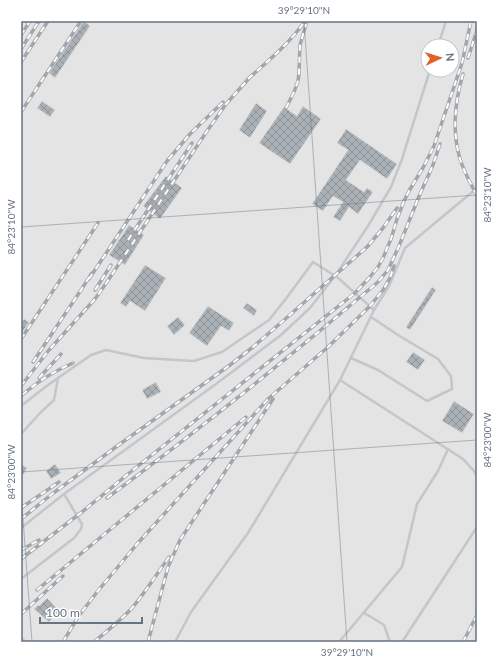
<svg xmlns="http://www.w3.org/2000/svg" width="498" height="663" font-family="Lato,sans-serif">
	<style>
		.built { fill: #e3e4e3; fill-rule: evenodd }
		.building { fill: url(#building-cross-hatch); stroke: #d7d7d5 }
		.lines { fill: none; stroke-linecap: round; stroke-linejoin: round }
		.service { stroke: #c3c6ca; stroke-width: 2.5 }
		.rail-casing { stroke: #a2a7ad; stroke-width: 3.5 }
		.rail { stroke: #fff; stroke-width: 2; stroke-dasharray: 6; stroke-linecap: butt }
		.ticks { fill: none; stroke: #657382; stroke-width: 1; stroke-opacity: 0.45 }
		.neatline { fill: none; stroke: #657382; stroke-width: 1.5 }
		.ticks-label { font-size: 10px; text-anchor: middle; fill: #657382 }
	</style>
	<defs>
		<pattern id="building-cross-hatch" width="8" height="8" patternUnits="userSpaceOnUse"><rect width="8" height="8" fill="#aab1b6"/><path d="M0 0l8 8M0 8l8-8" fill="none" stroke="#8e9499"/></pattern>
	</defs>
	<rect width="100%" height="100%" fill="#f5f5f2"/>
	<!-- built -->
	<path class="built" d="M21,21h456v621h-456zM428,46h24v24h-24z"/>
	<!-- building -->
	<g class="building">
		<polygon points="84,21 90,26 55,78 49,73"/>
		<polygon points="42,101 55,110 50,117 37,108"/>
		<polygon points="256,103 267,111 250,138 239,130"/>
		<polygon points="303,106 321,119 290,164 259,143 284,107 297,116"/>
		<polygon points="346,129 397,164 387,179 360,160 346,180 364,192 367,188 373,192 358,214 349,207 340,221 333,217 343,202 333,196 323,211 312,204 348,150 337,143"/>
		<polygon points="166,176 182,188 160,219 143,206"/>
		<polygon points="129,225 144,235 125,265 109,255"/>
		<polygon points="145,265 166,278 145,311 130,301 126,307 120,303"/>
		<polygon points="432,287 436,290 410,330 406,327"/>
		<polygon points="247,303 257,310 254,316 243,308"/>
		<polygon points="208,306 234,323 229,331 221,326 207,346 189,333"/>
		<polygon points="178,317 185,325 174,335 167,326"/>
		<polygon points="24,319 29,322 21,334 21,323"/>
		<polygon points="413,352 425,360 418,370 406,362"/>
		<polygon points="156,382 161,392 147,399 142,390"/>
		<polygon points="454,401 474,414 462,433 442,421"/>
		<polygon points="21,464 27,468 21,478"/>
		<polygon points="55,464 61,473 51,479 46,471"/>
		<polygon points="47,598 59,611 49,622 34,609 38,605 39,606"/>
	</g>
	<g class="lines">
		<!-- service -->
		<g class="service">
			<polyline points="438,46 446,21"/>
			<polyline points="351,358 378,370 427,401 452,389 451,376 438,359 398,335 371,317"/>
			<polyline points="340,380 463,459 474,471 477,477"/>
			<polyline points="21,406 48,385 91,355 106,350 144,358 194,361 222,352 269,320 285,300 313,262 337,277 374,310"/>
			<polyline points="21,434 41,412 54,400 58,378"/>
			<polyline points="64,494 216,384 281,335 310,308 335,276 368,226 391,187 402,159 430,70"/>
			<polyline points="21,528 64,494 82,524 81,529 74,538 21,579"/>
			<polyline points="364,613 376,620 384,625 390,642"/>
			<polyline points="21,638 26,642"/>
			<polyline points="175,642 191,612 248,533 340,380 374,310 389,286 405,248 477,188"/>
			<polyline points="339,642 402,567 417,504 438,471 448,449"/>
			<polyline points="402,642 477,527"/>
		</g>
		<defs>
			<g id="rail">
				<polyline points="21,35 30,21"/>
				<polyline points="21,49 39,21"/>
				<polyline points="468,58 477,30"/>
				<polyline points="21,62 48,21"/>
				<path d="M463,74c-8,27 -11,58 -3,85 4,13 11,25 17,37"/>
				<path d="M248,79c20,-18 41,-35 57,-58"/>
				<polyline points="286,108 294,92 298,81 299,73 300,45 306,24"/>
				<polyline points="21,112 81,21"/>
				<polyline points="128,240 192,143"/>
				<polyline points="89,279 167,161 190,134 223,102"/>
				<polyline points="95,290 111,265"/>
				<polyline points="21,339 98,223"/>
				<polyline points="33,362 81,290 92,273"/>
				<polyline points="39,378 61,354"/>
				<polyline points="21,386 49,350 95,299 107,282 205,134 226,104 252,75"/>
				<path d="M22,395c17,-14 30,-23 51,-32"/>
				<path d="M107,498c93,-69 183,-141 271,-216l10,-12 11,-24 21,-52 13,-29 7,-21"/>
				<polyline points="21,508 59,482"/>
				<polyline points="21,519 52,494 120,444 230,365 253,347 283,321 367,247 383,228 397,208"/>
				<polyline points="39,545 82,512 128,474 355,293 370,277 378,267 383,258 391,239 397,219 404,201 409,191 424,166 434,146 462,63 471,21"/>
				<polyline points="21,550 39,540"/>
				<polyline points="21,559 43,542"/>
				<polyline points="37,590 246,417"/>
				<polyline points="21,614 63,576"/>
				<polyline points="63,642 78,617 97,592 137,544 268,399 328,347 370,306 383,290 390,278 394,266"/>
				<path d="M94,642c13,-11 27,-22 39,-35 13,-16 24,-33 36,-50"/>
				<polyline points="148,642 168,567 180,540 273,399"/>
				<polyline points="463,642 476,617"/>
			</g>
		</defs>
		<!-- rail casing -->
		<use href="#rail" class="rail-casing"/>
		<!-- rail -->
		<use href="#rail" class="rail"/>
	</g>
	<!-- ticks -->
	<path class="ticks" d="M304,21l43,621M21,227l456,-32M21,472l456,-32M21,491l11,151"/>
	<!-- border -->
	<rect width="498" height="663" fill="none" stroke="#ffffff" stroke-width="44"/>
	<!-- north arrow -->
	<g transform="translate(440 58) rotate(86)"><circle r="19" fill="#ffffff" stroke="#c1c7cd"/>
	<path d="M0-3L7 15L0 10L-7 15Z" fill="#e06027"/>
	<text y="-6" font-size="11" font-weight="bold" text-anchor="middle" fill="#657382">N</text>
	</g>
	<!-- scale -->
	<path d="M40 617v6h102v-6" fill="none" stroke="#657382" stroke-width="2"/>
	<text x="46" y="617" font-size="12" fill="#657382" stroke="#ffffff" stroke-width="3" paint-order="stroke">100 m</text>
	<rect x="22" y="22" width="454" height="619" class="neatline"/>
	<g class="ticks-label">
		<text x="304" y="14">39°29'10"N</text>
		<text transform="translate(487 195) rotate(-90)" y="4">84°23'10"W</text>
		<text transform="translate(11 227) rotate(-90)" y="4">84°23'10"W</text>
		<text transform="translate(487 440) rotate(-90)" y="4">84°23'00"W</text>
		<text transform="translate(11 472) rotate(-90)" y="4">84°23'00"W</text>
		<text x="347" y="656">39°29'10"N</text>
	</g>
</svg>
